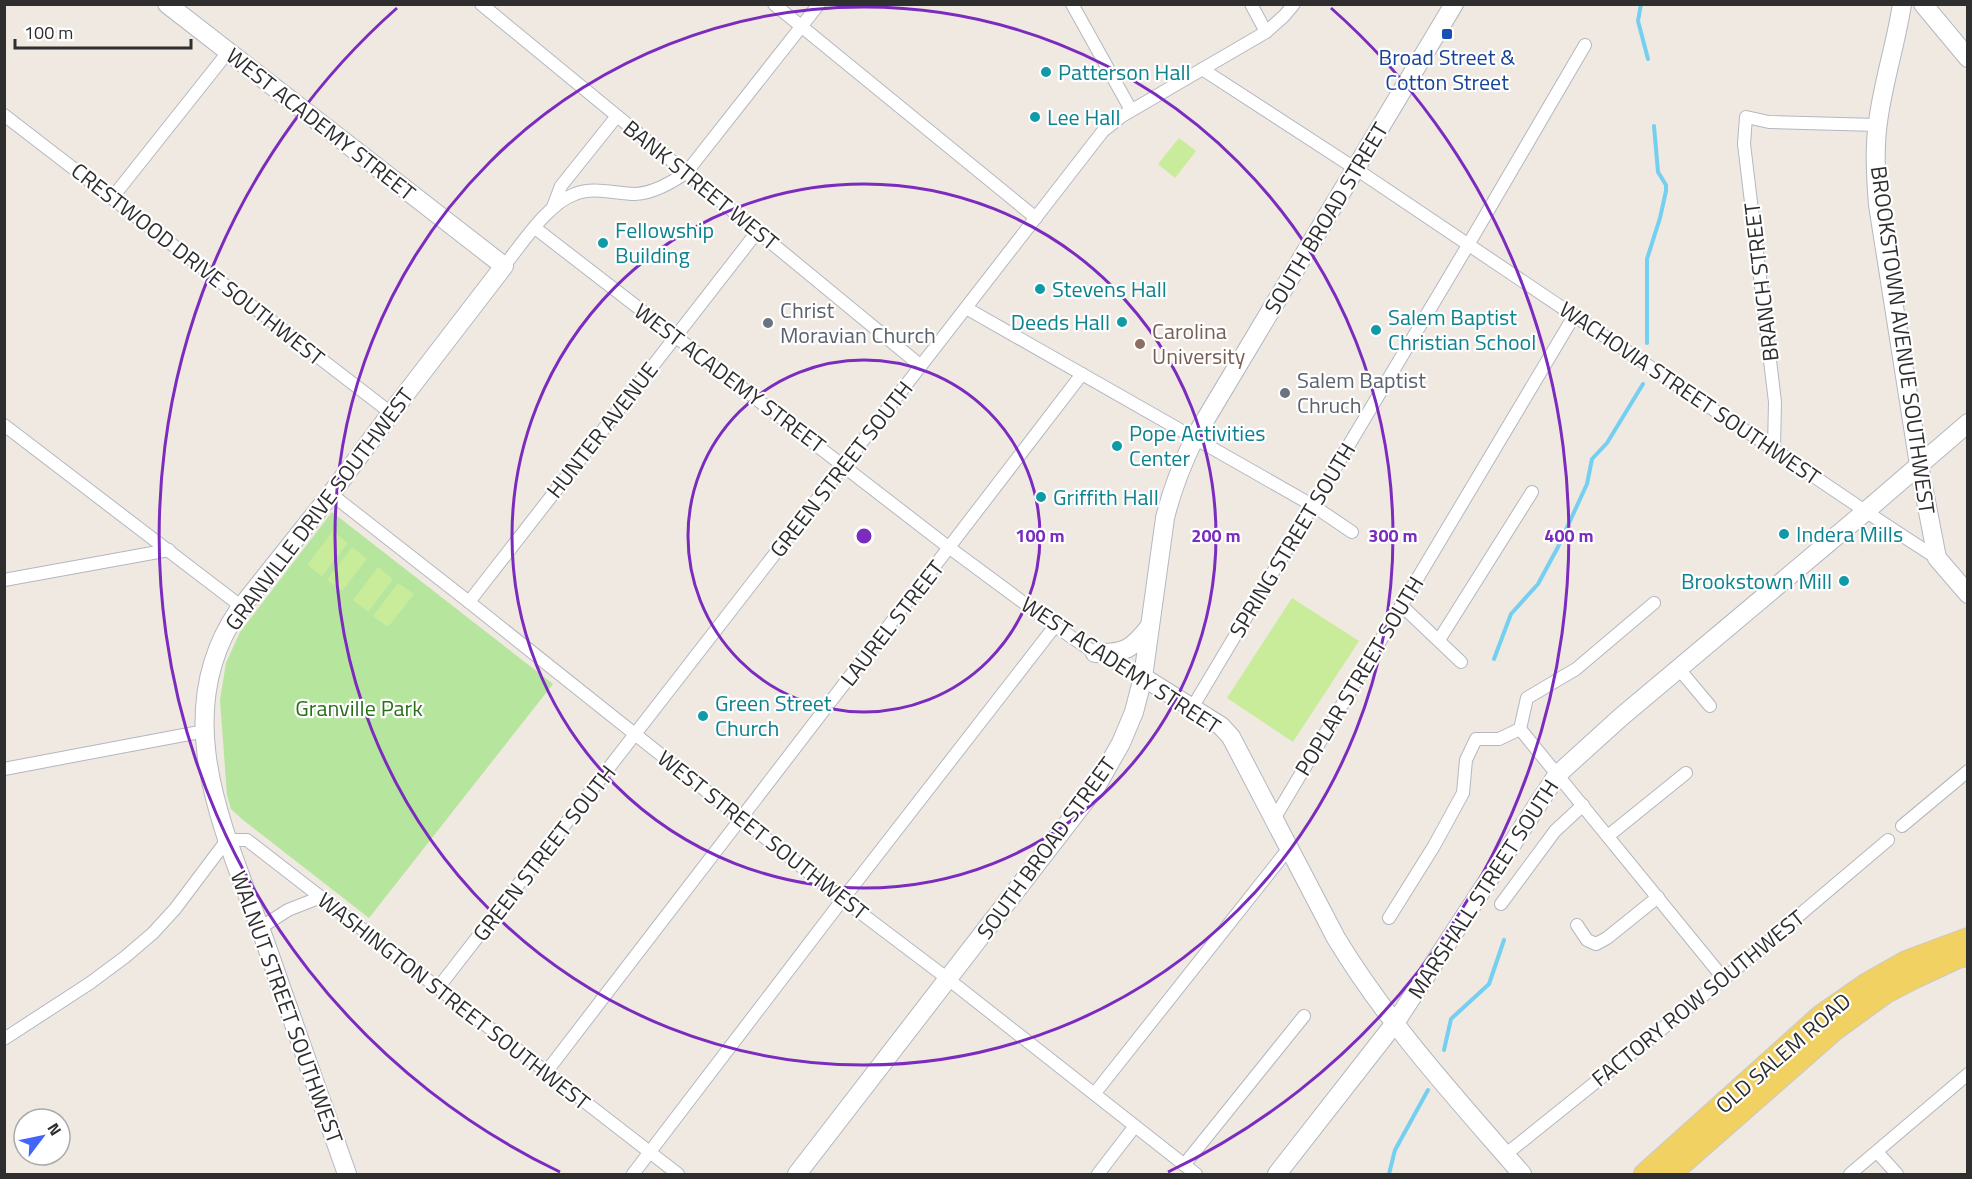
<svg xmlns="http://www.w3.org/2000/svg" width="1972" height="1179" font-family="'Titillium Web',sans-serif">
	<style>
		.green { fill: #b6e59e }
		.pitch { fill: #c9ec9a }
		.lines { fill: none; stroke-linecap: round; stroke-linejoin: round }
		.stream { stroke: #75cff0; stroke-width: 4 }
		.street-casing { stroke: #b4b7c1; stroke-width: 14 }
		.secondary-casing { stroke: #b4b7c1; stroke-width: 20 }
		.primary-casing { stroke: #c9c9c9; stroke-width: 22 }
		.street { stroke: #fff; stroke-width: 12 }
		.secondary { stroke: #fff; stroke-width: 18 }
		.primary { stroke: #f2d163; stroke-width: 20 }
		.ring { fill: none; stroke: #7b2cbf; stroke-width: 3 }
		.transit-dot { fill: #1a4fb4; stroke: #fff; stroke-width: 2 }
		.culture-dot { fill: #0f9aa8; stroke: #fff; stroke-width: 2 }
		.worship-dot { fill: #6b7280; stroke: #fff; stroke-width: 2 }
		.education-dot { fill: #8d6e63; stroke: #fff; stroke-width: 2 }
		.labels { text-anchor: middle; dominant-baseline: central; stroke-width: 4.5; stroke-linejoin: round; paint-order: stroke }
		.transit-label { font-size: 22px; fill: #164399; stroke: #fff }
		.culture-label { font-size: 22px; fill: #0d838f; stroke: #fff; text-anchor: start }
		.street-label { font-size: 22px; fill: #2e2e2e; stroke: #fff }
		.worship-label { font-size: 22px; fill: #5b616d; stroke: #fff; text-anchor: start }
		.education-label { font-size: 22px; fill: #785e54; stroke: #fff; text-anchor: start }
		.park-label { font-size: 22px; fill: #2c6e1b; stroke: #fff }
		.centre { fill: #7b2cbf; stroke: #fff; stroke-width: 3 }
		.ring-label { font-size: 18px; text-anchor: middle; font-weight: bold; fill: #7b2cbf; stroke: #fff; stroke-width: 4.5; stroke-linejoin: round; paint-order: stroke }
	</style>
	<rect width="100%" height="100%" fill="#efe9e1"/>
	<!-- green -->
	<polygon class="green" points="332,512 553,684 369,918 243,820 231,809 227,795 220,700 226,663 240,632"/>
	<!-- pitch -->
	<g class="pitch">
		<polygon points="1179,138 1196,151 1175,178 1158,164"/>
		<polygon points="333,531 348,543 322,576 307,565"/>
		<polygon points="352,547 367,559 342,591 327,580"/>
		<polygon points="378,567 393,579 368,612 353,600"/>
		<polygon points="398,583 414,594 388,627 373,616"/>
		<polygon points="1292,598 1359,641 1293,742 1227,698"/>
	</g>
	<g class="lines">
		<!-- stream -->
		<g class="stream">
			<polyline points="1641,4 1638,21 1648,59"/>
			<polyline points="1647,343 1647,259 1660,218 1666,191 1666,185 1658,172 1654,126"/>
			<polyline points="1494,659 1511,614 1538,584 1558,547 1587,484 1592,459 1607,443 1643,384"/>
			<polyline points="1444,1050 1451,1019 1489,984 1504,940"/>
			<polyline points="1389,1174 1395,1150 1428,1090"/>
		</g>
		<defs>
			<g id="street">
				<polyline points="481,4 921,366"/>
				<polyline points="774,4 1036,218"/>
				<polyline points="1072,4 1131,110"/>
				<polyline points="1251,4 1266,32"/>
				<path d="M1202,69l154,100 367,247c72,46 141,96 214,142"/>
				<polyline points="4,115 391,413"/>
				<polyline points="112,198 228,52"/>
				<polyline points="553,207 561,186 617,116"/>
				<polyline points="535,228 943,543 1055,626 1095,653 1143,677"/>
				<path d="M504,266c18,-22 43,-62 71,-72 19,-8 41,0 60,0 19,-1 35,-11 51,-21l133,-169"/>
				<polyline points="966,308 1312,505 1352,532"/>
				<polyline points="4,425 242,607"/>
				<polyline points="1774,448 1775,402 1744,144 1746,117 1769,122 1877,125"/>
				<polyline points="331,494 469,602 837,895 948,979 1196,1174"/>
				<polyline points="4,580 169,550"/>
				<polyline points="469,602 757,232"/>
				<polyline points="1401,605 1461,662"/>
				<polyline points="1439,640 1532,492"/>
				<polyline points="1679,669 1710,706"/>
				<polyline points="1192,708 1464,252 1585,45"/>
				<polyline points="1520,729 1724,979"/>
				<polyline points="1520,729 1527,698 1576,669 1654,603"/>
				<polyline points="4,769 205,731"/>
				<polyline points="1274,819 1574,316"/>
				<polyline points="1902,826 1968,771"/>
				<polyline points="1608,836 1686,773"/>
				<polyline points="1501,904 1555,831 1583,805"/>
				<polyline points="1389,918 1434,846 1463,793 1466,760 1476,739 1499,739 1520,729"/>
				<polyline points="1577,925 1587,940 1596,944 1607,938 1658,897"/>
				<polyline points="260,928 288,910 321,897"/>
				<polyline points="438,988 1103,131 1122,116 1266,32 1284,16 1294,4"/>
				<polyline points="4,1039 90,983 125,957 153,933 175,909 227,840 247,840 678,1174"/>
				<polyline points="547,1071 1082,374"/>
				<polyline points="1095,1093 1289,848"/>
				<polyline points="1877,1152 1897,1174"/>
				<polyline points="1505,1155 1724,979 1888,840"/>
				<polyline points="1184,1165 1304,1016"/>
				<polyline points="633,1174 843,899 1055,626"/>
				<polyline points="1098,1174 1135,1126"/>
				<polyline points="1850,1174 1968,1074"/>
			</g>
			<g id="secondary">
				<path d="M167,4l337,262 -113,147 -60,81 -93,117c-74,109 -8,231 30,339 26,75 53,150 79,224"/>
				<path d="M1902,4c-6,40 -19,78 -24,118 -4,28 -2,56 0,83l41,260 18,93 31,36"/>
				<polyline points="1923,4 1968,58"/>
				<path d="M1095,653c30,1 37,-4 55,-27"/>
				<path d="M1143,677l78,49 10,11 105,201c52,86 121,161 186,236"/>
				<path d="M797,1174l299,-387 25,-44 13,-31 9,-35 22,-159c7,-29 17,-54 30,-81l259,-433"/>
				<polyline points="1277,1174 1395,1023 1557,775 1621,717 1859,517 1968,423"/>
			</g>
			<g id="primary">
				<polyline points="1644,1174 1821,1015 1867,983 1906,961 1968,938"/>
				<polyline points="1671,1174 1835,1030 1886,993 1915,978 1958,958 1968,956"/>
			</g>
		</defs>
		<!-- street casing -->
		<use href="#street" class="street-casing"/>
		<!-- secondary casing -->
		<use href="#secondary" class="secondary-casing"/>
		<!-- primary casing -->
		<use href="#primary" class="primary-casing"/>
		<!-- street -->
		<use href="#street" class="street"/>
		<!-- secondary -->
		<use href="#secondary" class="secondary"/>
		<!-- primary -->
		<use href="#primary" class="primary"/>
	</g>
	<!-- distance rings -->
	<g class="ring">
		<circle cx="864" cy="536" r="176"/>
		<circle cx="864" cy="536" r="352"/>
		<circle cx="864" cy="536" r="529"/>
		<path d="M560 1172A705 705 0 0 1 397 8M1331 8A705 705 0 0 1 1168 1172"/>
	</g>
	<!-- markers -->
	<rect class="transit-dot" x="1441" y="28" width="12" height="12" rx="3"/>
	<g class="culture-dot">
		<circle cx="1046" cy="72" r="6"/>
		<circle cx="1035" cy="117" r="6"/>
		<circle cx="603" cy="243" r="6"/>
		<circle cx="1040" cy="289" r="6"/>
		<circle cx="1122" cy="322" r="6"/>
		<circle cx="1376" cy="330" r="6"/>
		<circle cx="1117" cy="446" r="6"/>
		<circle cx="1041" cy="497" r="6"/>
		<circle cx="1784" cy="534" r="6"/>
		<circle cx="1844" cy="581" r="6"/>
		<circle cx="703" cy="716" r="6"/>
	</g>
	<g class="worship-dot">
		<circle cx="768" cy="323" r="6"/>
		<circle cx="1285" cy="393" r="6"/>
	</g>
	<circle class="education-dot" cx="1140" cy="344" r="6"/>
	<g class="labels">
		<!-- transit labels -->
		<g class="transit-label">
			<text x="1447" y="57">Broad Street &amp;<tspan x="1447" dy="25">Cotton Street</tspan></text>
		</g>
		<!-- culture labels -->
		<g class="culture-label">
			<text x="1058" y="72">Patterson Hall</text>
			<text x="1047" y="117">Lee Hall</text>
			<text x="615" y="230">Fellowship<tspan x="615" dy="25">Building</tspan></text>
			<text x="1052" y="289">Stevens Hall</text>
			<text x="1388" y="317">Salem Baptist<tspan x="1388" dy="25">Christian School</tspan></text>
			<text x="1110" y="322" text-anchor="end">Deeds Hall</text>
			<text x="1129" y="433">Pope Activities<tspan x="1129" dy="25">Center</tspan></text>
			<text x="1053" y="497">Griffith Hall</text>
			<text x="1796" y="534">Indera Mills</text>
			<text x="1832" y="581" text-anchor="end">Brookstown Mill</text>
			<text x="715" y="703">Green Street<tspan x="715" dy="25">Church</tspan></text>
		</g>
		<!-- street labels -->
		<g class="street-label">
			<text transform="translate(321 124) rotate(38)">WEST ACADEMY STREET</text>
			<text transform="translate(701 185) rotate(39)">BANK STREET WEST</text>
			<text transform="translate(1326 218) rotate(-59)">SOUTH BROAD STREET</text>
			<text transform="translate(198 264) rotate(38)">CRESTWOOD DRIVE SOUTHWEST</text>
			<text transform="translate(1761 282) rotate(-97)">BRANCH STREET</text>
			<text transform="translate(1903 340) rotate(82)">BROOKSTOWN AVENUE SOUTHWEST</text>
			<text transform="translate(730 378) rotate(37)">WEST ACADEMY STREET</text>
			<text transform="translate(1690 393) rotate(34)">WACHOVIA STREET SOUTHWEST</text>
			<text transform="translate(602 430) rotate(-52)">HUNTER AVENUE</text>
			<text transform="translate(841 469) rotate(-52)">GREEN STREET SOUTH</text>
			<text transform="translate(319 509) rotate(-53)">GRANVILLE DRIVE SOUTHWEST</text>
			<text transform="translate(1292 540) rotate(-59)">SPRING STREET SOUTH</text>
			<text transform="translate(892 623) rotate(-52)">LAUREL STREET</text>
			<text transform="translate(1121 665) rotate(33)">WEST ACADEMY STREET</text>
			<text transform="translate(1359 676) rotate(-59)">POPLAR STREET SOUTH</text>
			<text transform="translate(763 835) rotate(38)">WEST STREET SOUTHWEST</text>
			<text transform="translate(1046 848) rotate(-54)">SOUTH BROAD STREET</text>
			<text transform="translate(544 853) rotate(-52)">GREEN STREET SOUTH</text>
			<text transform="translate(1483 889) rotate(-57)">MARSHALL STREET SOUTH</text>
			<text transform="translate(1698 998) rotate(-39)">FACTORY ROW SOUTHWEST</text>
			<text transform="translate(454 1001) rotate(38)">WASHINGTON STREET SOUTHWEST</text>
			<text transform="translate(287 1007) rotate(70)">WALNUT STREET SOUTHWEST</text>
			<text transform="translate(1783 1053) rotate(-41)">OLD SALEM ROAD</text>
		</g>
		<!-- worship labels -->
		<g class="worship-label">
			<text x="780" y="310">Christ<tspan x="780" dy="25">Moravian Church</tspan></text>
			<text x="1297" y="380">Salem Baptist<tspan x="1297" dy="25">Chruch</tspan></text>
		</g>
		<!-- education labels -->
		<g class="education-label">
			<text x="1152" y="331">Carolina<tspan x="1152" dy="25">University</tspan></text>
		</g>
		<!-- park labels -->
		<g class="park-label">
			<text x="359" y="708">Granville Park</text>
		</g>
	</g>
	<circle cx="864" cy="536" r="9" class="centre"/>
	<g class="ring-label">
		<text x="1040" y="542">100 m</text>
		<text x="1216" y="542">200 m</text>
		<text x="1393" y="542">300 m</text>
		<text x="1569" y="542">400 m</text>
	</g>
	<!-- border -->
	<rect width="1972" height="1179" fill="none" stroke="#2e2e2e" stroke-width="12"/>
	<!-- north arrow -->
	<g transform="translate(42 1137) rotate(58)"><circle r="28" fill="#ffffff" stroke="#ababab" stroke-width="1.5"/>
	<path d="M0-4.5L10 22L0 15L-10 22Z" fill="#4264fb"/>
	<text y="-9" font-size="16" font-weight="bold" text-anchor="middle" fill="#2e2e2e">N</text>
	</g>
	<!-- scale -->
	<path d="M15 39v9h176v-9" fill="none" stroke="#2e2e2e" stroke-width="3"/>
	<text x="24" y="39" font-size="18" fill="#2e2e2e" stroke="#ffffff" stroke-width="4.5" paint-order="stroke">100 m</text>
</svg>
